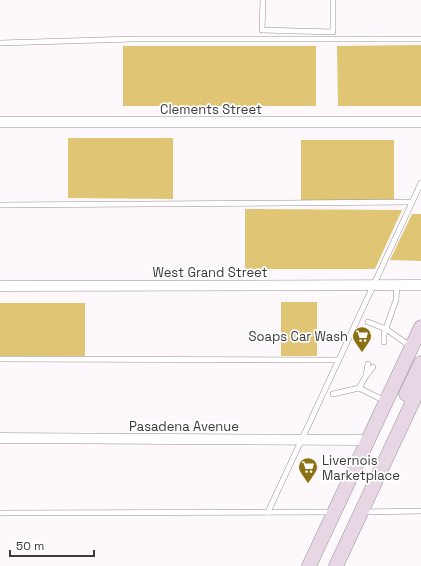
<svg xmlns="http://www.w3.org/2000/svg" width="421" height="566" font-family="'Space Grotesk',sans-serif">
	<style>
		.green { fill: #e0c574 }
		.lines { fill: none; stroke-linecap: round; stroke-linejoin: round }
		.lane-casing { stroke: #979396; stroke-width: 6 }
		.street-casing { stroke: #979396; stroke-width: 11 }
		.secondary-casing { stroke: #979396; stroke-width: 15 }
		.lane { stroke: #fff; stroke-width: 5 }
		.street { stroke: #fff; stroke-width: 10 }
		.secondary { stroke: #e7d7e5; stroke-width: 14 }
		.labels { text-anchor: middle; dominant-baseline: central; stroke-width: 3.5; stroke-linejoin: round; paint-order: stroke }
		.street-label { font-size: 13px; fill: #3c3b3c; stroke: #fff }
		.poi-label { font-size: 13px; fill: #3c3b3c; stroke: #fff; text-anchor: end }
	</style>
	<rect width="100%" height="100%" fill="#fdf8fc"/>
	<!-- green -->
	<g class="green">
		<polygon points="421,45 421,106 338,106 337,46"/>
		<rect x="123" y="46" width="193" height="60"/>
		<polygon points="68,138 173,138 173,199 68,198"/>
		<rect x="301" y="140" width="93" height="60"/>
		<polygon points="245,209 402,210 375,269 245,269"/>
		<polygon points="412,214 421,214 421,261 390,260"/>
		<rect x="281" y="302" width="36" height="54"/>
		<rect x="0" y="303" width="85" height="53"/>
	</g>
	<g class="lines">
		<defs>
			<g id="lane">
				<polyline points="263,0 262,30 333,32 333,0"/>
				<polyline points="0,43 133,39 421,39"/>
				<polyline points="0,205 412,202"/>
				<polyline points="368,322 386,329 410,346"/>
				<polyline points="384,342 384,334 396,300 397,284"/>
				<polyline points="0,359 339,360"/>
				<polyline points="366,375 368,364"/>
				<polyline points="359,388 366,376 373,367"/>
				<polyline points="333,394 359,388 385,401"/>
				<polyline points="268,512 421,183"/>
				<polyline points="364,512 421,511"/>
				<polyline points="0,513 333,512"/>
			</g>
			<g id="street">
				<polyline points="0,122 421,122"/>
				<polyline points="0,286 421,285"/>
				<polyline points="0,438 368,440"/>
			</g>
			<g id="secondary">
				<polyline points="406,394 421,363"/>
				<polyline points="309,566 421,327"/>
				<polyline points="336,566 421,384"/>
			</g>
		</defs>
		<!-- lane casing -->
		<use href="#lane" class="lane-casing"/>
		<!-- street casing -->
		<use href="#street" class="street-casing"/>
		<!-- secondary casing -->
		<use href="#secondary" class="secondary-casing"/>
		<!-- lane -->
		<use href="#lane" class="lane"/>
		<!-- street -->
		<use href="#street" class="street"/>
		<!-- secondary -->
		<use href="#secondary" class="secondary"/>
	</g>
	<!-- icons -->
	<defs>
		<symbol id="supermarket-pin" viewBox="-11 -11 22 30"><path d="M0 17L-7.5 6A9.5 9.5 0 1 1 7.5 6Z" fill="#8b7114" stroke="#fff"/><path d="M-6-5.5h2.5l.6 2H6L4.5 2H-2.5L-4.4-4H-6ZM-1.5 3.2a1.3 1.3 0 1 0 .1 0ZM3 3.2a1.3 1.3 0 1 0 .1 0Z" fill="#fff"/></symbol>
	</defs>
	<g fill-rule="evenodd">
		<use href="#supermarket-pin" x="351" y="325" width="22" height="30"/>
		<use href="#supermarket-pin" x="297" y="456" width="22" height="30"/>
	</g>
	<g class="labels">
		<!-- street labels -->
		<g class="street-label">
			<text x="211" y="109">Clements Street</text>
			<text x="210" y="272">West Grand Street</text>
			<text x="184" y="426">Pasadena Avenue</text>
		</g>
		<!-- poi labels -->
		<g class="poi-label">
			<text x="348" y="336">Soaps Car Wash</text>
			<text x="322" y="460" text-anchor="start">Livernois<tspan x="322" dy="15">Marketplace</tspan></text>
		</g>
	</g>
	<!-- scale -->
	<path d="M10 550v6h84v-6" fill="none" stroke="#3c3b3c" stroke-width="2"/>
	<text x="16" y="550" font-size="12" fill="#3c3b3c" stroke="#ffffff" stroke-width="3" paint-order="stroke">50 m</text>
</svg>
